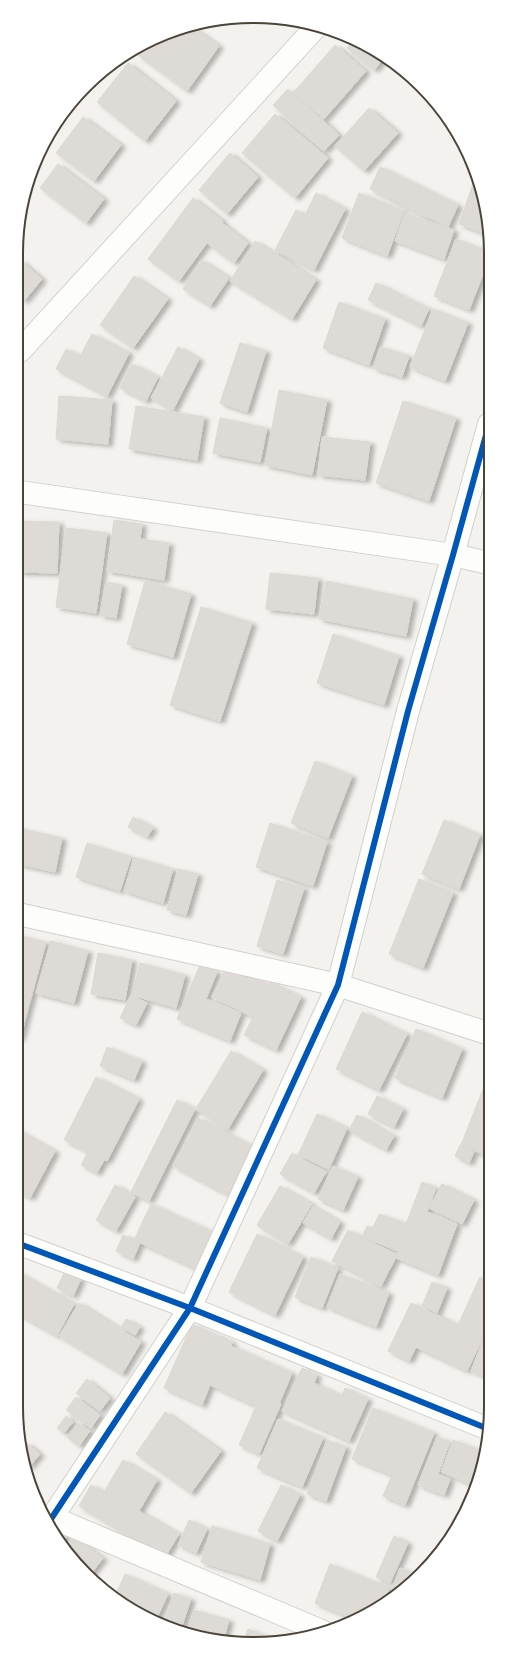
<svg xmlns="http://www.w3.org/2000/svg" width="507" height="1660" font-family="Karla,sans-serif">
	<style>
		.building { fill: #dedbd6; stroke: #dcd9d4; filter: url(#shadow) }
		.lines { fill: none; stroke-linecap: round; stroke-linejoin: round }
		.minor-casing { stroke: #d2d0cb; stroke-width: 24 }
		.minor { stroke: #fdfdfc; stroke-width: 22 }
		.cycleway-casing { stroke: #fff; stroke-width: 8 }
		.cycleway { stroke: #0057b8; stroke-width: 6 }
		.rim { fill: none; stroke: #4b4439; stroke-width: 2 }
	</style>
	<defs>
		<filter id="shadow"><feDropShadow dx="4.5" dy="2.5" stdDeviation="2" flood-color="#0004"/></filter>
	</defs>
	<rect width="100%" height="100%" fill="#f4f2ee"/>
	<!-- building -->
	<g class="building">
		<polygon points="192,27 219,46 187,91 138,55 144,47"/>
		<polygon points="353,41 372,48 384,58 374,70 347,48"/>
		<polygon points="335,45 366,71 324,119 293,93"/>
		<polygon points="128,63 176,101 145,141 97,102"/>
		<polygon points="288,89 339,135 324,151 273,105"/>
		<polygon points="369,108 398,133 364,171 335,146"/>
		<polygon points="275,114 328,158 295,198 242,153"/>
		<polygon points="83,117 121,145 94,181 56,153"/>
		<polygon points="230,153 258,177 227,214 199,190"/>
		<polygon points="58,164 104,199 86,223 40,188"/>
		<polygon points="380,167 458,205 448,227 370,189"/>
		<polygon points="476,175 489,223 489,235 459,224"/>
		<polygon points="316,193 345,209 314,270 275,250 296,210 305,215"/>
		<polygon points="359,193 404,211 387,256 342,238"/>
		<polygon points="193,198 223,221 179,281 148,259"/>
		<polygon points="405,213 454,230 444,259 395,241"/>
		<polygon points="222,223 248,243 234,263 207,243"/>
		<polygon points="456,239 489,252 489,259 469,310 434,296"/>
		<polygon points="255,241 316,280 292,319 230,281"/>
		<polygon points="20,260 42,279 24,301 20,298"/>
		<polygon points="201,260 229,278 210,306 183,289"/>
		<polygon points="134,276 168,299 133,348 100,325"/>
		<polygon points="376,283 429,309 421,326 368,300"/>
		<polygon points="339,302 385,319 369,365 323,348"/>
		<polygon points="433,309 468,323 445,381 410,367"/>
		<polygon points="92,334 129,353 107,396 56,369 66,349 80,356"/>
		<polygon points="240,343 266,351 247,412 220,403"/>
		<polygon points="178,347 199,359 173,410 151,398"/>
		<polygon points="380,347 409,356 402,377 373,368"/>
		<polygon points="132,364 158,377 146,401 120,388"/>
		<polygon points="279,390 327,400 312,475 265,465"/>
		<polygon points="59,396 112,400 108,444 56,439"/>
		<polygon points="403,401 456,418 429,501 376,483"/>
		<polygon points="136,406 204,417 197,460 129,449"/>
		<polygon points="220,418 267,428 260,462 213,453"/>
		<polygon points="322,437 370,442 365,480 318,475"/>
		<polygon points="114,520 142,524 140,539 169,543 164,580 107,571"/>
		<polygon points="19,521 59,522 57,573 19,572"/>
		<polygon points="66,528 107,533 96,613 56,607"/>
		<polygon points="270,573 318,578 314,614 266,609"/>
		<polygon points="145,581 191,594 173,657 127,644"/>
		<polygon points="326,581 413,599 406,636 319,619"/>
		<polygon points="106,582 122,585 116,618 100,615"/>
		<polygon points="201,607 252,623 220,721 170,705"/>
		<polygon points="333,634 399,656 384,705 317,683"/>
		<polygon points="488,655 488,692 483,691"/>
		<polygon points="315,761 352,776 328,838 291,823"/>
		<polygon points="133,817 153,828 147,837 128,827"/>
		<polygon points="444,820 480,835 459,889 422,874"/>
		<polygon points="270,823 327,842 313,886 256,867"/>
		<polygon points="18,828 62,838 55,872 18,864"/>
		<polygon points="87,843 131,857 120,891 76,877"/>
		<polygon points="134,857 173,869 163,903 124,891"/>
		<polygon points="178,869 198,874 186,915 167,910"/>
		<polygon points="419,879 453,893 423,968 389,954"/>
		<polygon points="277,880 304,888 283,954 257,946"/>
		<polygon points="18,935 46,942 20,1039 17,1038"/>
		<polygon points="51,941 88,951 74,1003 36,993"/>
		<polygon points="98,953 132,960 125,1000 91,994"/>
		<polygon points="140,963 185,975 176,1008 132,995"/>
		<polygon points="200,965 217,972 206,999 241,1013 230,1041 177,1019"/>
		<polygon points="227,966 269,985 270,982 301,997 276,1050 244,1035 253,1017 212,997"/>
		<polygon points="131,995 147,1003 136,1025 120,1018"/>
		<polygon points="362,1012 407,1034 379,1090 336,1069"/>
		<polygon points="416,1029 462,1049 442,1098 395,1078"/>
		<polygon points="107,1047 142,1061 134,1080 100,1066"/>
		<polygon points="231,1051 263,1070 228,1129 196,1109"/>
		<polygon points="96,1077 139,1099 107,1161 104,1160 97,1173 81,1165 88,1152 64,1140"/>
		<polygon points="487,1079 487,1156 461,1145"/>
		<polygon points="377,1096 403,1109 394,1127 368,1114"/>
		<polygon points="177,1100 195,1109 149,1201 131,1192"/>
		<polygon points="317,1114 347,1128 329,1169 298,1155"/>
		<polygon points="357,1115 394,1136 386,1150 349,1130"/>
		<polygon points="198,1118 253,1147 228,1195 173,1166"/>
		<polygon points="17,1130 55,1151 30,1198 17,1191"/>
		<polygon points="460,1145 474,1152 469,1163 455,1156"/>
		<polygon points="292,1153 326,1172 314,1193 280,1174"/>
		<polygon points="333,1166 358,1177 343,1210 318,1199"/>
		<polygon points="422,1182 436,1188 427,1212 457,1224 438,1275 396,1258 399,1251 362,1237 367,1226 373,1228 379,1214 406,1224"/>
		<polygon points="442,1184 474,1200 462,1224 429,1208"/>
		<polygon points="115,1185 135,1197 116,1231 96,1220"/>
		<polygon points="280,1186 312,1204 288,1244 257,1225"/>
		<polygon points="151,1204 214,1233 197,1269 134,1240"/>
		<polygon points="313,1206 340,1222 331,1239 303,1223"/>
		<polygon points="348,1230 397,1255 381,1286 332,1261"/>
		<polygon points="257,1234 303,1257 275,1315 229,1292"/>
		<polygon points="123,1235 140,1243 133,1259 116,1251"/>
		<polygon points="311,1257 338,1268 322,1308 295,1297"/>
		<polygon points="65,1271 81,1279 73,1296 57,1288"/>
		<polygon points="17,1272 74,1304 57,1336 16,1313"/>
		<polygon points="340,1274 389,1293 376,1327 327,1307"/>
		<polygon points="480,1277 487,1280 487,1329 467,1371 416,1347 409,1361 388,1351 411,1303 458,1325"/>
		<polygon points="432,1282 447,1288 437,1313 422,1306"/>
		<polygon points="79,1303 141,1342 122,1374 59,1336"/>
		<polygon points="126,1319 140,1327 135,1335 121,1327"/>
		<polygon points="192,1324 232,1342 231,1346 292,1373 279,1404 281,1404 259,1454 239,1445 256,1406 210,1385 202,1405 164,1388"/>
		<polygon points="485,1335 487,1336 487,1377 471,1371"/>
		<polygon points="302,1368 317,1375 314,1383 342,1396 345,1388 368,1399 349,1441 282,1411"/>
		<polygon points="87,1379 110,1398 100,1411 76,1393"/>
		<polygon points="76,1397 100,1415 91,1428 66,1410"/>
		<polygon points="373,1408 434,1433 405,1505 383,1496 392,1475 352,1459"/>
		<polygon points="165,1412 221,1451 191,1493 136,1454"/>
		<polygon points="66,1416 73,1422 64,1433 57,1428"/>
		<polygon points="278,1419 323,1438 302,1487 257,1468"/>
		<polygon points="78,1423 90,1431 79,1446 67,1437"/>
		<polygon points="437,1437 450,1442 438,1474 450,1479 444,1495 418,1485"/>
		<polygon points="327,1440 346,1447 326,1501 307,1494"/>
		<polygon points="453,1440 486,1453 473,1485 441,1472"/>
		<polygon points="27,1443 40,1454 28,1468 24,1447"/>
		<polygon points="123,1460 157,1480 139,1511 179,1534 165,1557 79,1506 91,1485 104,1492"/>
		<polygon points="281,1485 300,1495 277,1541 258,1531"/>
		<polygon points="189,1520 207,1529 196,1553 178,1545"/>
		<polygon points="212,1526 270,1544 260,1580 201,1562"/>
		<polygon points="59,1530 67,1537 62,1542 56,1533"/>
		<polygon points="73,1536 103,1558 90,1575 75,1563 65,1547"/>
		<polygon points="394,1536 408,1543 390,1583 376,1577"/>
		<polygon points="330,1564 389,1588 384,1602 351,1618 315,1603"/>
		<polygon points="400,1568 417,1574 398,1595 388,1600"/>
		<polygon points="125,1574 168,1594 155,1622 148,1619 116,1594"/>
		<polygon points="174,1593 191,1599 181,1629 164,1624"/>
		<polygon points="194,1610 229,1620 223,1642 188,1631"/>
		<polygon points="248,1629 272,1639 244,1641"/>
	</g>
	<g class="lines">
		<defs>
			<g id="minor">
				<polyline points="20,351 316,27"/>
				<polyline points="20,492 453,555 488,563"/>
				<polyline points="18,914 338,985 487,1033"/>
				<polyline points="17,1243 190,1308 486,1428"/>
				<polyline points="53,1518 324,1632"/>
				<polyline points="49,1522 190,1308 338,985 408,711 453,555 489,424"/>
			</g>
		</defs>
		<!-- minor casing -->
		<use href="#minor" class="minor-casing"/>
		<!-- minor -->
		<use href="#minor" class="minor"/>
		<defs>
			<g id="cycleway">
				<polyline points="17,1243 190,1308 486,1428"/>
				<polyline points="49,1522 190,1308 338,985 408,711 453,555 489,424"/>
			</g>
		</defs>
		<!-- cycleway casing -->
		<use href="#cycleway" class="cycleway-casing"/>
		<!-- cycleway -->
		<use href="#cycleway" class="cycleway"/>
	</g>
	<!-- crop -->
	<path d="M0 0H507V1660H0ZM253 23H254A230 230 0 0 1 484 253V1407A230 230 0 0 1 254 1637H253A230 230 0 0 1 23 1407V253A230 230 0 0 1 253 23Z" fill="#fff" fill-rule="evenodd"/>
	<path class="rim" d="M253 23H254A230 230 0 0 1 484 253V1407A230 230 0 0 1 254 1637H253A230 230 0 0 1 23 1407V253A230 230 0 0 1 253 23Z"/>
</svg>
